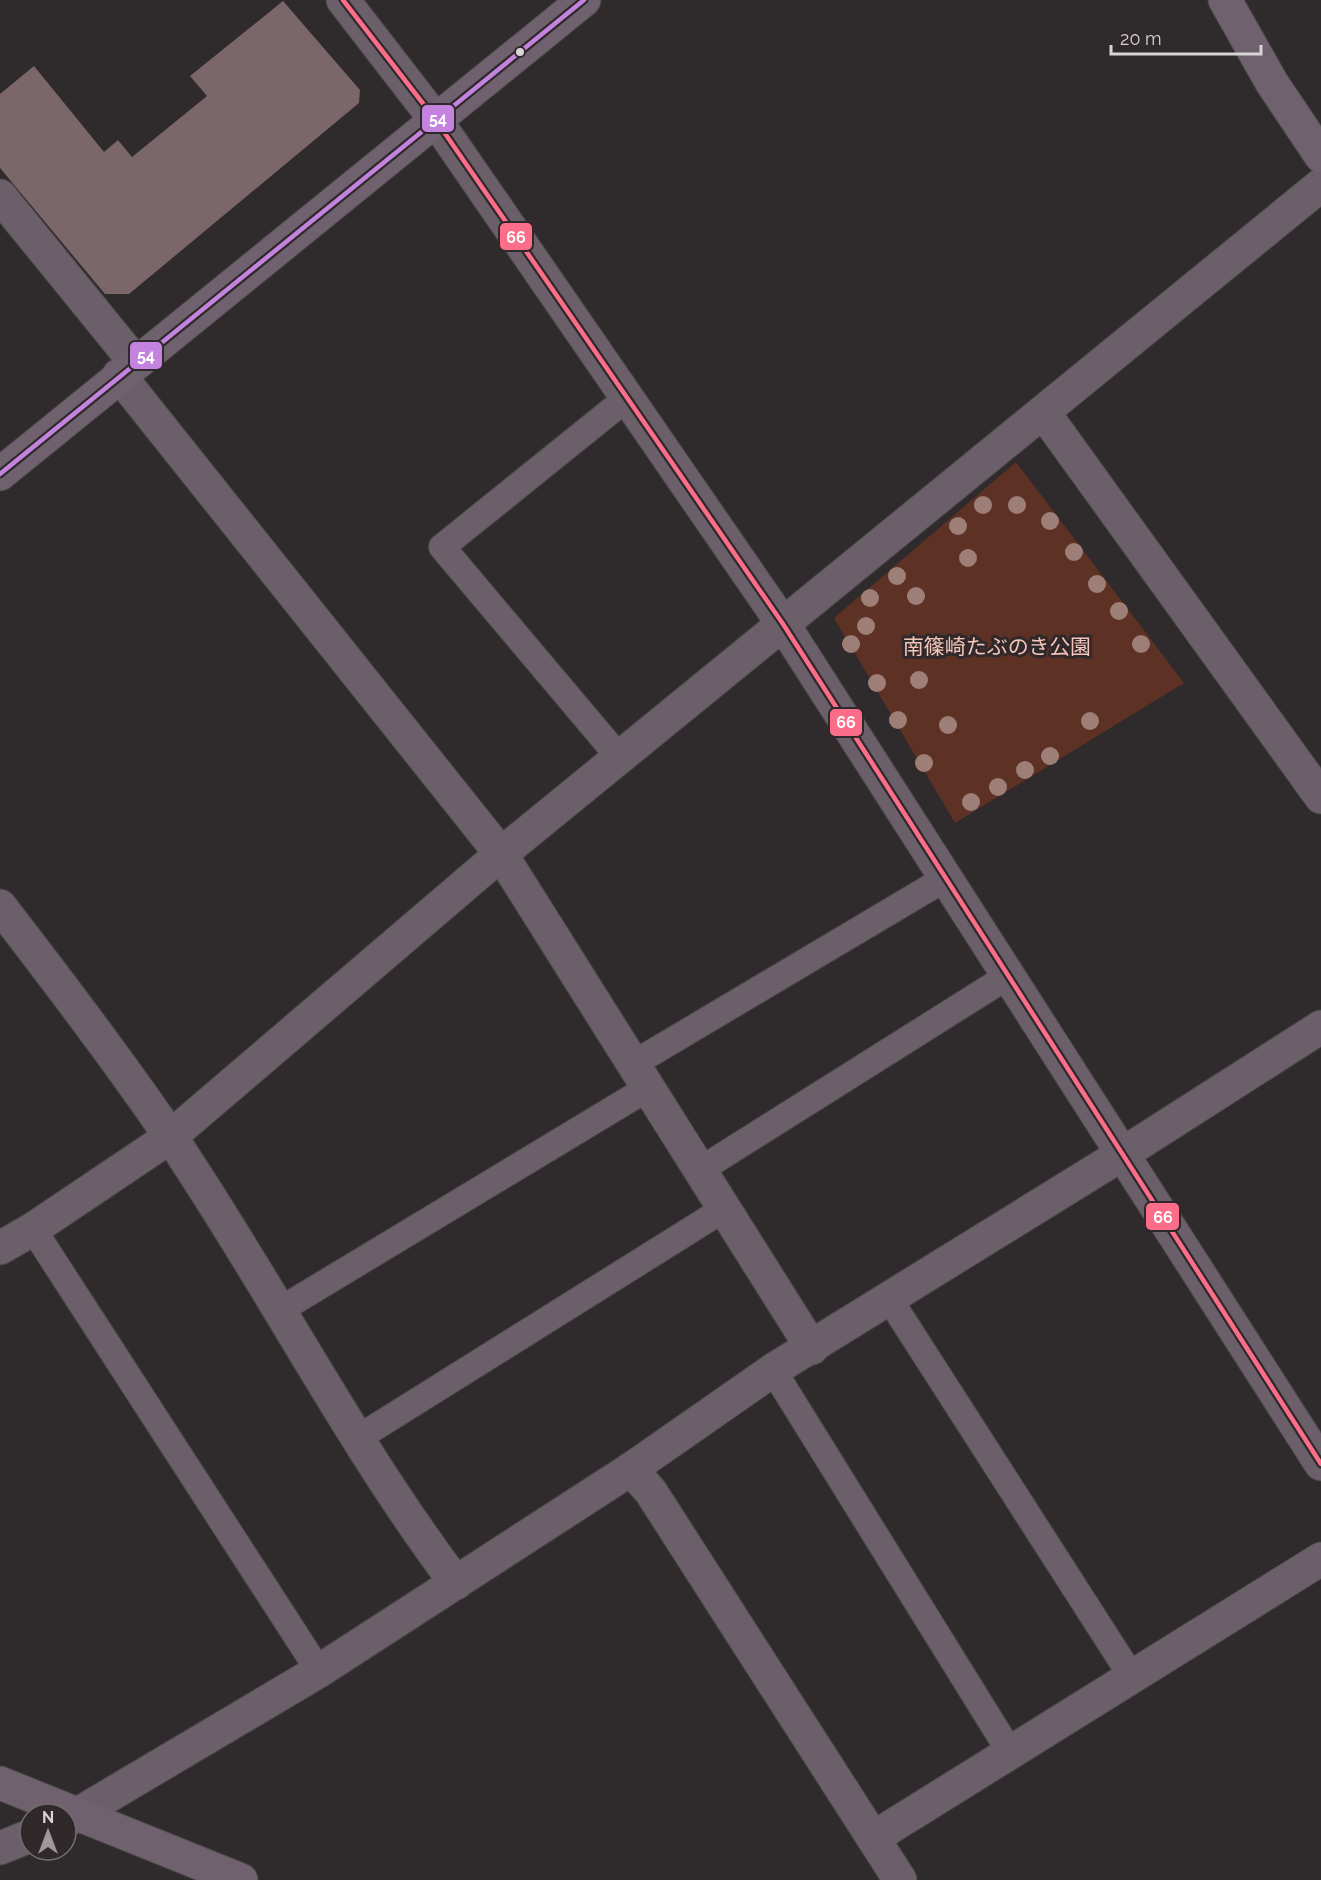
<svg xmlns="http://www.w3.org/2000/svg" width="1321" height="1880" font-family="Raleway,'Noto Sans JP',sans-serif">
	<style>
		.green { fill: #5e3125 }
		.building { fill: #7b666a }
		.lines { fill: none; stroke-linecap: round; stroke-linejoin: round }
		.lane-casing { stroke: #494647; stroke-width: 28 }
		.street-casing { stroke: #494647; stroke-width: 35 }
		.secondary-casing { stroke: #494647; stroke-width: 35 }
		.lane { stroke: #6b5f6a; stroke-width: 26 }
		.street { stroke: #6b5f6a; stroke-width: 33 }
		.secondary { stroke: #6f616d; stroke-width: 33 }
		.bus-1-casing { stroke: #30292c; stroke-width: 9 }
		.bus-2-casing { stroke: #30292c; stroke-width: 9 }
		.bus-1 { stroke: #fb6d88; stroke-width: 4.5 }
		.bus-2 { stroke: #c483df; stroke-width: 4.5 }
		.tree { fill: #9d7f78 }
		.bus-dot { fill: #d9d4d6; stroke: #30292c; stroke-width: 2 }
		.labels { text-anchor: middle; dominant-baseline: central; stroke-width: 6; stroke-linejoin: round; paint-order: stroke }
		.park-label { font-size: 21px; fill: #f7c5b7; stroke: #30292c }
		.line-badge { stroke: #30292c; stroke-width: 2 }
		.badge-label { font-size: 16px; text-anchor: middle; font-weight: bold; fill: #fff }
	</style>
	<rect width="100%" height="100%" fill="#2f2a2c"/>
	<!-- green -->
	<polygon class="green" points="1016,462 1184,683 955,823 834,618"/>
	<!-- building -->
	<polygon class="building" points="283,1 360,90 359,103 129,294 105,294 0,168 0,94 34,66 104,152 118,140 132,157 207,96 190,76"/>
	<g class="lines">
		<defs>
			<g id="lane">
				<polyline points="619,757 442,547 627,398"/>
				<polyline points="633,1064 946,878"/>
				<polyline points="700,1170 1008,976"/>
				<polyline points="33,1229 319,1671"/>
				<polyline points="890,1300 1132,1677"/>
				<polyline points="280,1310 648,1088"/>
				<polyline points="773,1370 1010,1752"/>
				<polyline points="358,1438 724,1209"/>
			</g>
			<g id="street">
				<polyline points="343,0 435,119 783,624 1321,1464"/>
				<polyline points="0,196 135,362"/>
				<polyline points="119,375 501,854 812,1348"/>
				<polyline points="1044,413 1321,797"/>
				<path d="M0,906c58,75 116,151 170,230 99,146 179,305 286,447"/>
				<polyline points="0,1248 33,1229 170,1137 501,854 1321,185"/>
				<polyline points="631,1469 651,1492 900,1880"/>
				<polyline points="66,1821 319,1671 631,1469 773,1370 1124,1153 1321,1027"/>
				<polyline points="873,1838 1321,1559"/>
				<polyline points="0,1848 30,1836"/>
			</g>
			<g id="secondary">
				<polyline points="1225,0 1272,83 1321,156"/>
				<polyline points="0,474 584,0"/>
				<polyline points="0,1783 241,1880"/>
			</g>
		</defs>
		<!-- lane casing -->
		<use href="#lane" class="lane-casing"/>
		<!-- street casing -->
		<use href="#street" class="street-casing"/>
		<!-- secondary casing -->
		<use href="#secondary" class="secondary-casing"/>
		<!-- lane -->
		<use href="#lane" class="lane"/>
		<!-- street -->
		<use href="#street" class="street"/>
		<!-- secondary -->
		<use href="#secondary" class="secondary"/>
		<defs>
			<polyline id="bus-1" points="343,0 435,119 783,624 1321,1464"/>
			<polyline id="bus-2" points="0,474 584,0"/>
		</defs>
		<!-- bus-1 casing -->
		<use href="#bus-1" class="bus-1-casing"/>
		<!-- bus-2 casing -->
		<use href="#bus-2" class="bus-2-casing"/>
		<!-- bus-1 -->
		<use href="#bus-1" class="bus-1"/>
		<!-- bus-2 -->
		<use href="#bus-2" class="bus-2"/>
	</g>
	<!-- trees -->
	<g class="tree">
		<circle cx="983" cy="505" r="9"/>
		<circle cx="1017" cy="505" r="9"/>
		<circle cx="1050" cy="521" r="9"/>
		<circle cx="958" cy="526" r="9"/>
		<circle cx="1074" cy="552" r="9"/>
		<circle cx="968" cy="558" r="9"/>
		<circle cx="897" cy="576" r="9"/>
		<circle cx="1097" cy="584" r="9"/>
		<circle cx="916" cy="596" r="9"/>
		<circle cx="870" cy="598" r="9"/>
		<circle cx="1119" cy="611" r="9"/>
		<circle cx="866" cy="626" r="9"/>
		<circle cx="851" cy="644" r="9"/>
		<circle cx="1141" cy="644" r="9"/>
		<circle cx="919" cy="680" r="9"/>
		<circle cx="877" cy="683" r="9"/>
		<circle cx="898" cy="720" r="9"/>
		<circle cx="1090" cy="721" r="9"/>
		<circle cx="948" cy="725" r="9"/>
		<circle cx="1050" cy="756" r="9"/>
		<circle cx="924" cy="763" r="9"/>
		<circle cx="1025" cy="770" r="9"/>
		<circle cx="998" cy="787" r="9"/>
		<circle cx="971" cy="802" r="9"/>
	</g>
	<!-- markers -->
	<circle class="bus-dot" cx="520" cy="52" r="5"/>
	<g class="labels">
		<!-- park labels -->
		<g class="park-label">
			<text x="997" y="646">南篠崎たぶのき公園</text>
		</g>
	</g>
	<g class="line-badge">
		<rect x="421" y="104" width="34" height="29" rx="6" fill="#c483df"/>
		<rect x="499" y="222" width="34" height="29" rx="6" fill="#fb6d88"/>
		<rect x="129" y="341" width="34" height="29" rx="6" fill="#c483df"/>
		<rect x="829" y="708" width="34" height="29" rx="6" fill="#fb6d88"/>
		<rect x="1145" y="1202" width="35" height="29" rx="6" fill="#fb6d88"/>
	</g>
	<g class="badge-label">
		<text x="438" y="124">54</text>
		<text x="516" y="243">66</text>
		<text x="146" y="361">54</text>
		<text x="846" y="728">66</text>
		<text x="1163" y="1223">66</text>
	</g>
	<!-- north arrow -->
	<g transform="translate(48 1832)"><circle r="28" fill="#30292c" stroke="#746d70" stroke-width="1.5"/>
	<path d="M0-4.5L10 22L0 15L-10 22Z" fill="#9e989a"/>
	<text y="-9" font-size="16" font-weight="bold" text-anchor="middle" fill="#d9d4d6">N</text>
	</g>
	<!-- scale -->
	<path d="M1111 45v9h150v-9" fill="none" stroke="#d9d4d6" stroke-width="3"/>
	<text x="1120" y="45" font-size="18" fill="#d9d4d6" stroke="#30292c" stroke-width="4.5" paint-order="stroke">20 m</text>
</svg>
